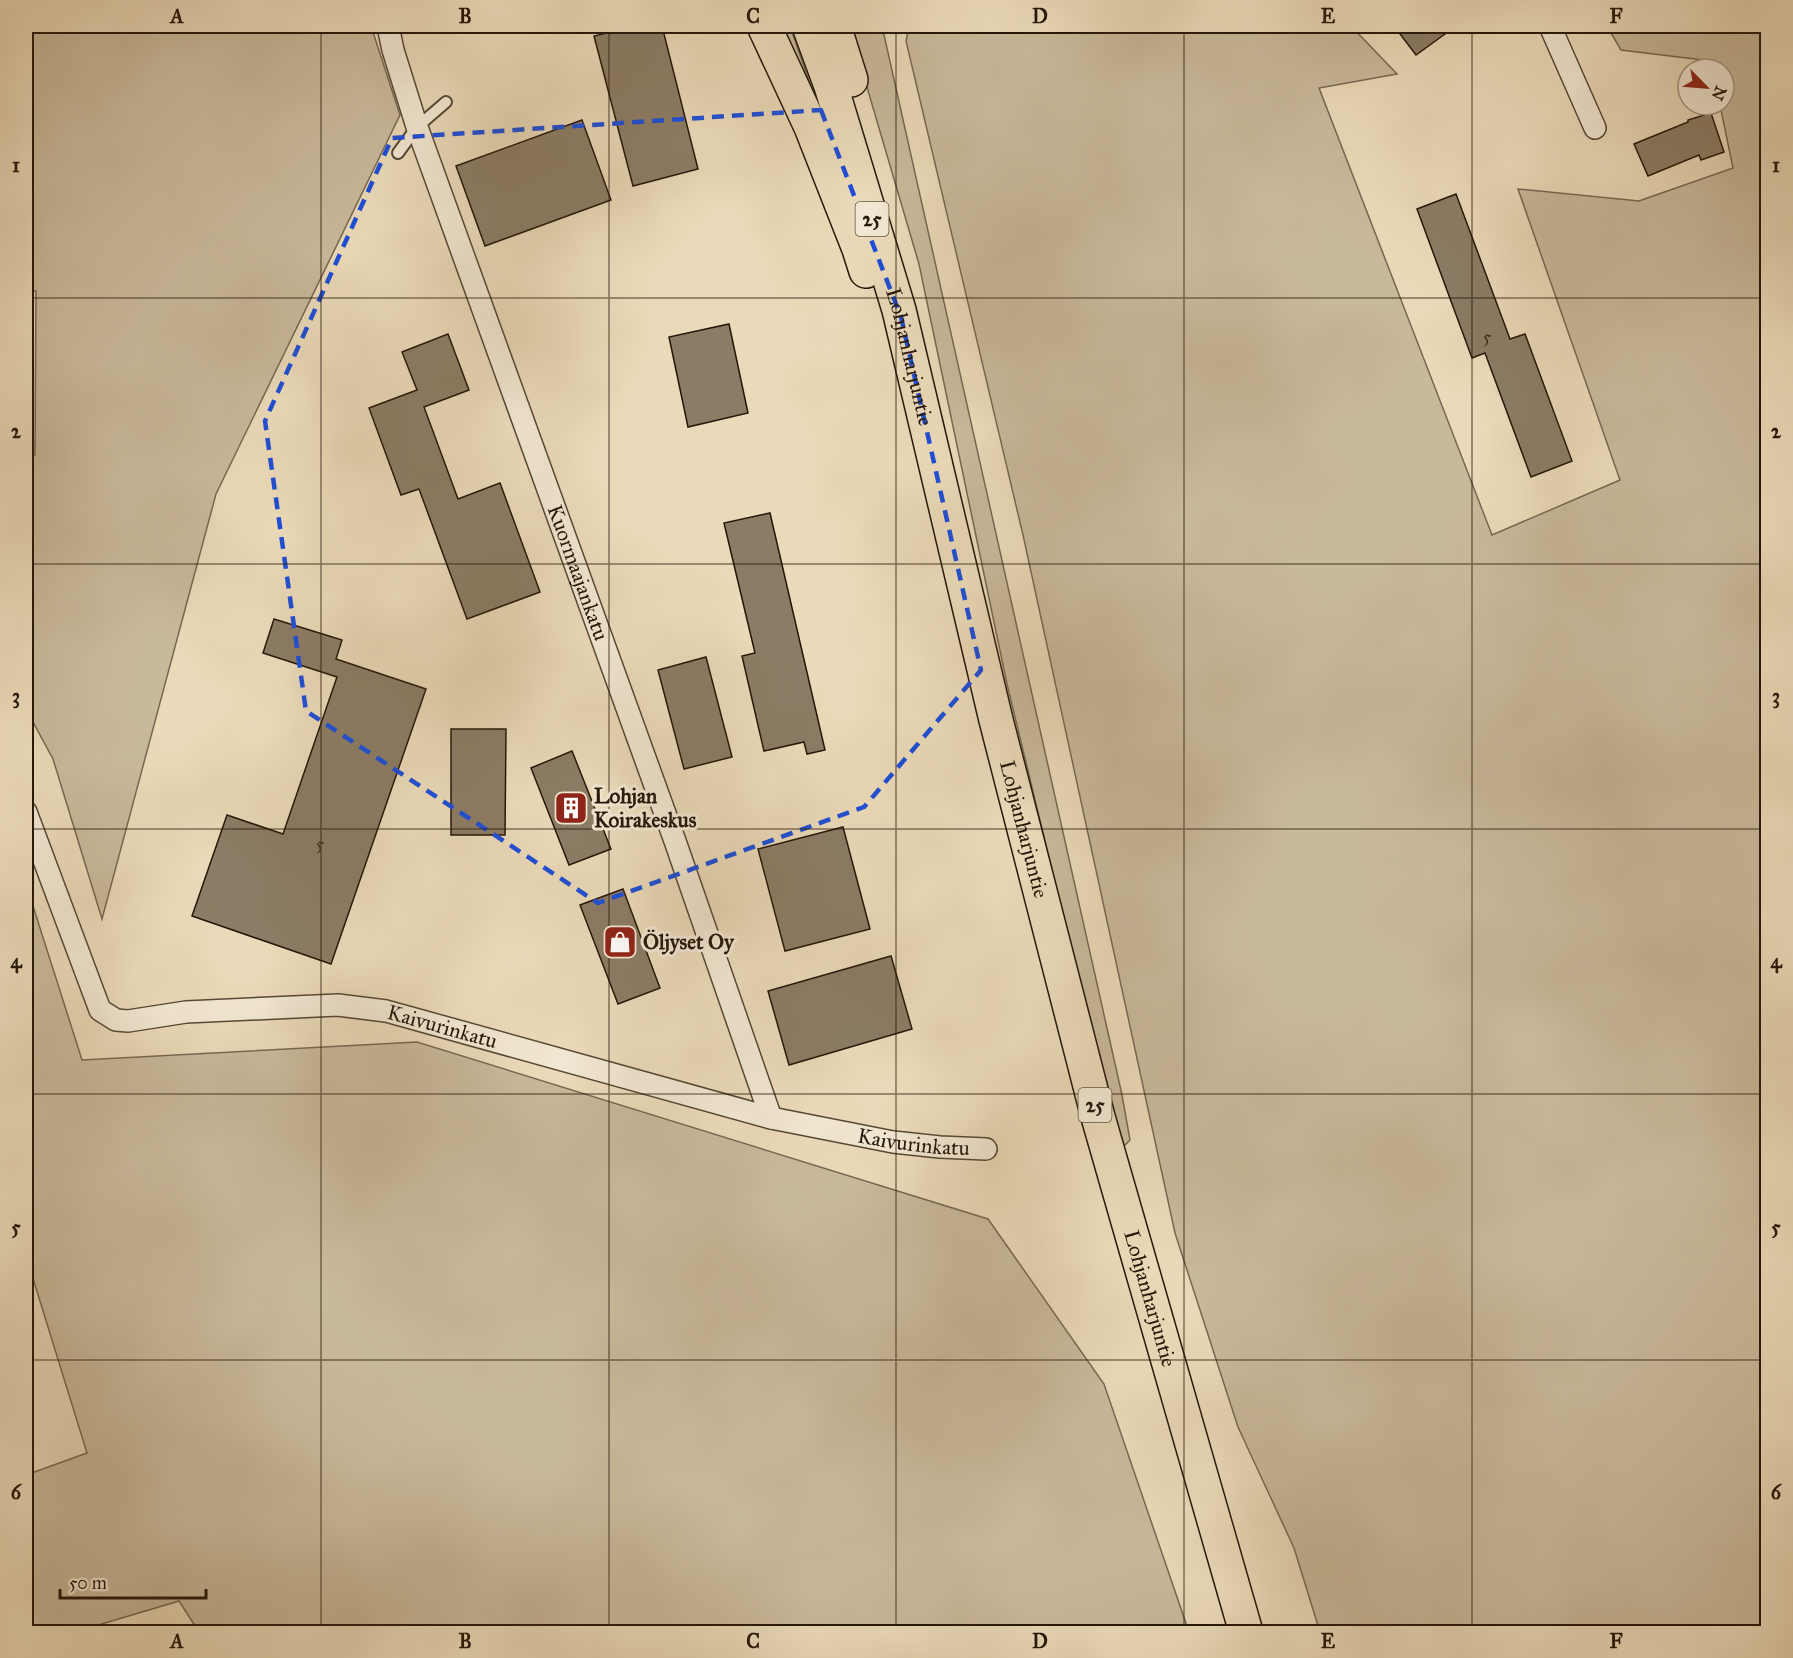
<svg xmlns="http://www.w3.org/2000/svg" width="1793" height="1658" font-family="'IM FELL Great Primer',serif">
	<style>
		.green { fill: #c9b99b; stroke: #766852; stroke-width: 1.5 }
		.building { fill: #8b7c65; stroke: #241709; stroke-width: 1.5 }
		.lines { fill: none; stroke-linecap: round; stroke-linejoin: round }
		.lane-casing { stroke: #564835; stroke-width: 14 }
		.street-casing { stroke: #564835; stroke-width: 24 }
		.highway-casing { stroke: #241709; stroke-width: 36 }
		.lane { stroke: #f2e7d2; stroke-width: 10 }
		.street { stroke: #f2e7d2; stroke-width: 21 }
		.highway { stroke: #ebdab9; stroke-width: 33 }
		.marked { fill: none; stroke: #1d4ed8; stroke-width: 4.5; stroke-dasharray: 12 8; stroke-linejoin: round }
		.grid { fill: none; stroke: #241709; stroke-width: 1.5; stroke-opacity: 0.55 }
		.labels { text-anchor: middle; dominant-baseline: central; stroke-width: 6; stroke-linejoin: round; paint-order: stroke }
		.number-label { font-size: 18px; fill: #3e3020 }
		.shield { fill: #f2e7d2; stroke: #625545; stroke-width: 1.5 }
		.shield-label { font-size: 20px; font-weight: bold; fill: #241709 }
		.street-label { font-size: 21px; fill: #241709; stroke: #f2e7d2 }
		.poi-label { font-size: 21px; font-weight: bold; fill: #241709; stroke: #f2e7d2; text-anchor: start }
		.neatline { fill: none; stroke: #241709; stroke-width: 2 }
		.grid-label { font-size: 20px; text-anchor: middle; font-weight: bold; fill: #241709 }
	</style>
	<rect width="100%" height="100%" fill="#ebdab9"/>
	<filter id="stains"><feTurbulence type="fractalNoise" baseFrequency=".00333" numOctaves="4"/><feColorMatrix values="0 0 0 0 .2 0 0 0 0 .09 0 0 0 0 .02 0 0 0 .5 -.17"/></filter>
	<radialGradient id="worn" r=".72"><stop offset=".6" stop-color="#630" stop-opacity="0"/><stop offset="1" stop-color="#630" stop-opacity=".3"/></radialGradient>
	<!-- green -->
	<g class="green">
		<polygon points="31,26 371,26 400,115 216,494 102,919 53,759 26,709 26,455 35,455 36,291 26,290 26,34"/>
		<polygon points="780,26 790,26 830,142"/>
		<polygon points="849,26 882,26 1122,1095 1130,1140 1122,1148 1074,961 1007,684 919,264"/>
		<polygon points="909,26 1351,26 1397,74 1319,88 1492,535 1620,480 1518,189 1639,201 1733,168 1720,105 1724,105 1724,69 1713,69 1711,61 1621,50 1607,26 1767,26 1767,1632 1320,1632 1294,1548 1238,1427 1175,1233 1023,535 906,41"/>
		<polygon points="26,884 82,1060 417,1042 988,1219 1104,1384 1189,1632 199,1632 179,1601 75,1632 26,1632 26,1475 87,1453 26,1256"/>
	</g>
	<!-- building -->
	<g class="building">
		<polygon points="635,26 662,26 698,169 633,186 594,36"/>
		<polygon points="1394,26 1456,26 1416,55"/>
		<polygon points="1711,113 1724,152 1701,160 1699,155 1648,176 1634,144 1688,122 1688,120"/>
		<polygon points="582,120 611,200 485,246 456,166"/>
		<polygon points="1456,194 1510,339 1525,334 1572,461 1531,477 1485,353 1472,358 1417,209"/>
		<polygon points="729,324 748,413 688,427 669,337"/>
		<polygon points="448,334 469,390 424,407 458,499 500,483 540,592 467,619 419,489 401,495 369,408 417,390 402,352"/>
		<polygon points="770,513 825,750 807,754 804,742 764,751 742,656 755,653 724,523"/>
		<polygon points="274,619 342,640 336,659 426,689 331,964 192,916 227,815 283,834 337,677 263,653"/>
		<polygon points="706,657 732,757 684,769 658,670"/>
		<polygon points="451,729 506,729 505,835 451,835"/>
		<polygon points="572,751 611,849 569,865 531,768"/>
		<polygon points="843,827 870,929 785,951 758,849"/>
		<polygon points="623,889 660,988 618,1004 580,905"/>
		<polygon points="891,956 912,1029 789,1065 768,991"/>
	</g>
	<g class="lines">
		<defs>
			<polyline id="lane" points="398,153 417,127 446,102"/>
			<g id="street">
				<path id="s1" d="M388,26l5,24 24,77 258,714 96,277"/>
				<polyline points="1550,26 1595,128"/>
				<path id="s2" d="M26,812l74,198 16,10 12,1 58,-9 152,-7 48,6 385,107 122,24 47,5 46,2"/>
			</g>
			<g id="highway">
				<polyline points="764,26 811,127 859,249 866,271"/>
				<path id="s3" d="M809,26l22,60 68,224 97,410 102,397 148,515"/>
				<polyline points="834,26 851,80"/>
			</g>
		</defs>
		<!-- lane casing -->
		<use href="#lane" class="lane-casing"/>
		<!-- street casing -->
		<use href="#street" class="street-casing"/>
		<!-- highway casing -->
		<use href="#highway" class="highway-casing"/>
		<!-- lane -->
		<use href="#lane" class="lane"/>
		<!-- street -->
		<use href="#street" class="street"/>
		<!-- highway -->
		<use href="#highway" class="highway"/>
	</g>
	<!-- marked area -->
	<path class="marked" d="M821,110l80,207 80,353 -117,137 -266,96 -292,-192 -41,-290 127,-283z"/>
	<!-- grid -->
	<path class="grid" d="M321,26v1606M609,26v1606M896,26v1606M1184,26v1606M1472,26v1606M26,298h1742M26,564h1742M26,829h1742M26,1094h1742M26,1360h1742"/>
	<!-- icons -->
	<defs>
		<symbol id="building-square" viewBox="-11 -11 22 22"><rect x="-9" y="-9" width="18" height="18" rx="4" fill="#8f2418" stroke="#f2e7d2"/><path d="M-4-6H4V6H1V3H-1V6H-4ZM-2.5-4.3h1.7v1.8h-1.7ZM.8-4.3h1.7v1.8H.8ZM-2.5-1h1.7V.8h-1.7ZM.8-1h1.7V.8H.8Z" fill="#fff"/></symbol>
		<symbol id="shop-square" viewBox="-11 -11 22 22"><rect x="-9" y="-9" width="18" height="18" rx="4" fill="#8f2418" stroke="#f2e7d2"/><path d="M-5-2.5h2.3a2.7 3.5 0 0 1 5.4 0H5L5.5 6h-11ZM-1.5-2.5h3a1.5 2.3 0 0 0-3 0Z" fill="#fff"/></symbol>
	</defs>
	<g fill-rule="evenodd">
		<use href="#building-square" x="552" y="789" width="38" height="38"/>
		<use href="#shop-square" x="601" y="923" width="38" height="38"/>
	</g>
	<g class="labels">
		<!-- number labels -->
		<g class="number-label">
			<text x="1487" y="337">5</text>
			<text x="320" y="844">5</text>
		</g>
		<!-- shield labels -->
		<g class="shield">
			<rect x="855.5" y="202" width="33" height="34" rx="4.5"/>
			<rect x="1078.5" y="1088" width="33" height="34" rx="4.5"/>
		</g>
		<g class="shield-label">
			<text x="872" y="219">25</text>
			<text x="1095" y="1105">25</text>
		</g>
		<!-- street labels -->
		<g class="street-label">
			<text stroke="none"><textPath href="#s3" startOffset="346">Lohjanharjuntie</textPath></text>
			<text stroke="none"><textPath href="#s1" startOffset="579">Kuormaajankatu</textPath></text>
			<text stroke="none"><textPath href="#s3" startOffset="832">Lohjanharjuntie</textPath></text>
			<text stroke="none"><textPath href="#s2" startOffset="560">Kaivurinkatu</textPath></text>
			<text stroke="none"><textPath href="#s2" startOffset="1046">Kaivurinkatu</textPath></text>
			<text stroke="none"><textPath href="#s3" startOffset="1318">Lohjanharjuntie</textPath></text>
		</g>
		<!-- poi labels -->
		<g class="poi-label">
			<text x="594" y="796">Lohjan<tspan x="594" dy="24">Koirakeskus</tspan></text>
			<text x="643" y="942">Öljyset Oy</text>
		</g>
	</g>
	<!-- margin -->
	<rect width="1793" height="1658" fill="none" stroke="#ebdab9" stroke-width="66"/>
	<!-- north arrow -->
	<g transform="translate(1706 87) rotate(115)"><circle r="28" fill="#f2e7d2" stroke="#a09482" stroke-width="1.5"/>
	<path d="M0-4.5L10 22L0 15L-10 22Z" fill="#8f2418"/>
	<text y="-9" font-size="16" font-weight="bold" text-anchor="middle" fill="#241709">N</text>
	</g>
	<!-- scale -->
	<path d="M60 1589v9h146v-9" fill="none" stroke="#241709" stroke-width="3"/>
	<text x="69" y="1589" font-size="18" fill="#241709" stroke="#f2e7d2" stroke-width="4.5" paint-order="stroke">50 m</text>
	<rect x="33" y="33" width="1727" height="1592" class="neatline"/>
	<g class="grid-label">
		<text x="177" y="23">A</text>
		<text x="465" y="23">B</text>
		<text x="753" y="23">C</text>
		<text x="1040" y="23">D</text>
		<text x="1328" y="23">E</text>
		<text x="1616" y="23">F</text>
		<text x="16" y="172">1</text>
		<text x="1776" y="172">1</text>
		<text x="16" y="438">2</text>
		<text x="1776" y="438">2</text>
		<text x="16" y="703">3</text>
		<text x="1776" y="703">3</text>
		<text x="16" y="968">4</text>
		<text x="1776" y="968">4</text>
		<text x="16" y="1234">5</text>
		<text x="1776" y="1234">5</text>
		<text x="16" y="1499">6</text>
		<text x="1776" y="1499">6</text>
		<text x="177" y="1648">A</text>
		<text x="465" y="1648">B</text>
		<text x="753" y="1648">C</text>
		<text x="1040" y="1648">D</text>
		<text x="1328" y="1648">E</text>
		<text x="1616" y="1648">F</text>
	</g>
	<rect width="100%" height="100%" filter="url(#stains)"/>
	<rect width="100%" height="100%" fill="url(#worn)"/>
</svg>
